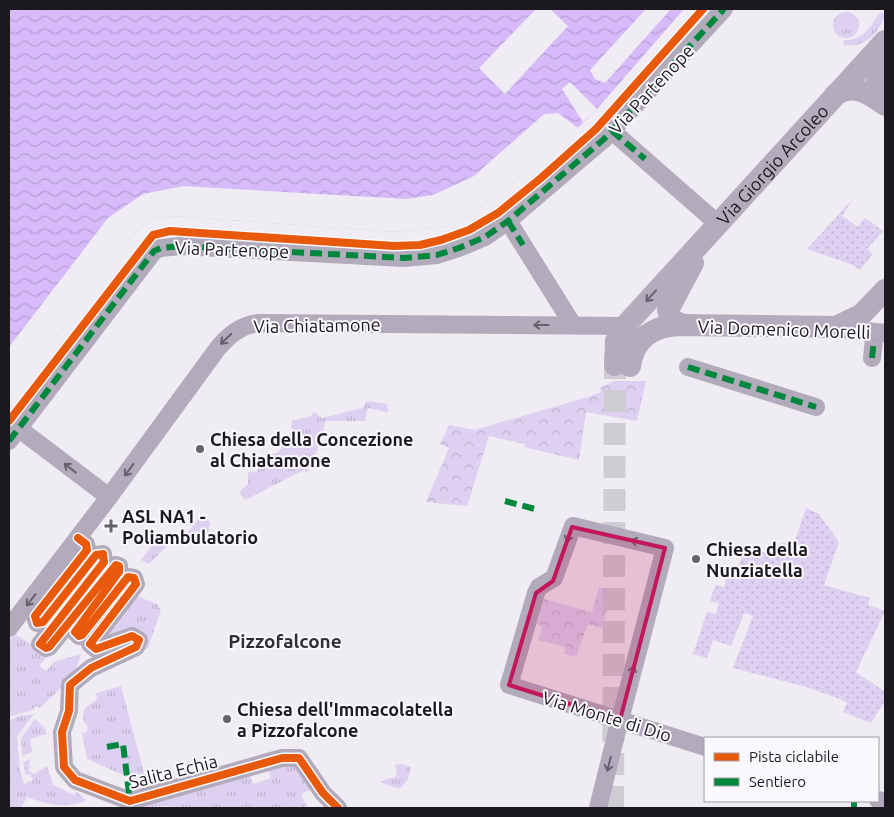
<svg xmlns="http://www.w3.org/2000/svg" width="894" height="817" font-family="Ubuntu,sans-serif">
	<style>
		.grass { fill: url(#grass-tufts) }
		.forest { fill: url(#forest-crowns) }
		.garden { fill: url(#garden-dots) }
		.water { fill: url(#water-waves) }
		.pier { fill: #efecf3 }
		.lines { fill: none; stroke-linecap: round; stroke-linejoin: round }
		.major-tunnel { stroke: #cfccd3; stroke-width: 22; stroke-dasharray: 22 11; stroke-linecap: butt }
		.minor { stroke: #b2abbc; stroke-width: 18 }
		.major { stroke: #b4abbd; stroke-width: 22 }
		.quiet { stroke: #00873e; stroke-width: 6; stroke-dasharray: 12 6; stroke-linecap: butt }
		.cycleway-casing { stroke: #faf8fd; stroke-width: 11 }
		.cycleway { stroke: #e8590c; stroke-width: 8 }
		.oneway { stroke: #68626e }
		.oneway2 { stroke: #66626d }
		.marked { fill: #c2185b; fill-opacity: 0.2; stroke: #c2185b; stroke-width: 4; stroke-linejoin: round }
		.poi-dot { fill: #656369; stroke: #faf8fd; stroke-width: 2 }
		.labels { text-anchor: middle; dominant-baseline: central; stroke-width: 4; stroke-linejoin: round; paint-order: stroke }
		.street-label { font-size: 18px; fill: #1b191e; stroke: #faf8fd }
		.poi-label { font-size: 18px; font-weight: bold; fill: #1b191e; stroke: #faf8fd; text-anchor: start }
		.neighbourhood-label { font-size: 19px; font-weight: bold; fill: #322e38; stroke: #faf8fd }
	</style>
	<defs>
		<pattern id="grass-tufts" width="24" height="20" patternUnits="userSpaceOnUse" patternTransform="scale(1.25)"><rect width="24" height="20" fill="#ded0f1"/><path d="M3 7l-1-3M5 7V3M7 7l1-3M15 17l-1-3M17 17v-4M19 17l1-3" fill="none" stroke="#beb2ce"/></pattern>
		<pattern id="forest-crowns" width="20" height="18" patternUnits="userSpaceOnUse" patternTransform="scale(1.25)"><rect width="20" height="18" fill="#ded0f1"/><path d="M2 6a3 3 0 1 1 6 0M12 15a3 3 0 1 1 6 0" fill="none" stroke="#beb2ce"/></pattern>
		<pattern id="garden-dots" width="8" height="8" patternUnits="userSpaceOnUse" patternTransform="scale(1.25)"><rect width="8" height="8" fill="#ded0f1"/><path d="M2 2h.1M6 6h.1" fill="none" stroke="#beb2ce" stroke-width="1.8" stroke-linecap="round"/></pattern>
		<pattern id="water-waves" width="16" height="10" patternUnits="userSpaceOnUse" patternTransform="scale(1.25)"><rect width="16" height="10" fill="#d6baf9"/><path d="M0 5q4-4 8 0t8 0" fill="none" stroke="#b79fd5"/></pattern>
	</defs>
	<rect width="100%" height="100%" fill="#efecf3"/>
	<!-- grass -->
	<g class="grass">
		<circle cx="846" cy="25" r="13"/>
		<path d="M880,12l5,2c-5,19 -21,35 -42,31l1,-5c19,1 27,-14 36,-28z"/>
		<polygon points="367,401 387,404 388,412 368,408 365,421 325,421 322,439 307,473 304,470 245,500 239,492 248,484 248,473 254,471 256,473 267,454 275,454 282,448 275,442 289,440 297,435 291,427 292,421 311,416 314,412 322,418 363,408"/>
		<polygon points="201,515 210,522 209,531 195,547 184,538"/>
		<polygon points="163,539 169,544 149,564 141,560 153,544 157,547"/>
		<polygon points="134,595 157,604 161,610 148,648 141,651 146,635 130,632 96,645"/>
		<path d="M15,634l33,21 -9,11 7,5 8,-9 27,-8c-5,22 -25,40 -42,54l-3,-2 -3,4 -24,7v-75z"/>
		<polygon points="121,686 145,777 146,785 87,759 82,732 86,733 88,728 83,719 84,709 97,699 96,693"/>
		<path d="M34,714l-17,22 3,34 4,14 9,-4 -3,-6 -4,1 -3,-13 7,-3 -1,12 5,3 13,-8 6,19 21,10 2,-3 10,8c-18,10 -41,4 -59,-3l-6,11h-12v-87l9,-5z"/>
		<polygon points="35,719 44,727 47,734 30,739 32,752 22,756 21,738"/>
		<path d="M297,760l15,28 -11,7 6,11 -4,2h-123c-11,-4 -37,0 -51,0l121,-35 3,11 18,-6 -3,-11z"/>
		<polygon points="402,764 411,767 408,779 400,789 380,782 389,778 394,778 397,774 395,765"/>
	</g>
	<!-- forest -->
	<g class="forest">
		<polygon points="615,381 646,381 637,421 586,412 579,460 524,447 525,444 489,436 467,506 426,502 449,448 440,444 449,425 474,430 588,397 602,392 599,388"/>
		<polygon points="599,587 612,591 602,628 588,624 576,657 564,654 566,647 538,640 542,626 536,624 544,599 592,612"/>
	</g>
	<!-- garden -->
	<g class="garden">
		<polygon points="853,199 842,216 858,227 865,218 883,231 867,249 873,254 860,270 853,265 807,249"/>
		<polygon points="806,508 819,514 839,542 824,585 870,598 868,605 885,611 856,672 885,692 885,701 871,723 843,712 847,703 842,700 810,688 733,668 753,616 744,613 731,646 713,640 707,658 693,654 707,612 716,614 719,603 710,601 715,585 724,587 728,574 736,575 745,547 774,555 777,545 795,540"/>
	</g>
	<!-- water -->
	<polygon class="water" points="9,9 684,9 597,109 553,152 474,212 447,226 394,232 175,216 152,218 135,233 9,399"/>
	<!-- pier -->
	<g class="pier">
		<polygon points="536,9 550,9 568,26 505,94 479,68"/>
		<polygon points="646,9 671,9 605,83 595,79 590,70"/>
		<polygon points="570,82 597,109 583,122 562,89"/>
		<polygon points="558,113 578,128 553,152 474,212 447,226 394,232 175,216 152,218 135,233 9,399 9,347 108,218 143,194 183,186 406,199 433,195 474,176 544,114"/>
	</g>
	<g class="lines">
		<!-- major-tunnel -->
		<polyline class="major-tunnel" points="613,808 615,365"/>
		<!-- minor -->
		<g class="minor">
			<polyline points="612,131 717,223"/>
			<polyline points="508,221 573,325"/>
			<polyline points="832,328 885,333"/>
			<polyline points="872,358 874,340"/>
			<polyline points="688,367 816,407"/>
			<polyline points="18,428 109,497"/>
			<polyline points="9,441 154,251 161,248 180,246 404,258 437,255 459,248 485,237 508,221 604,139 724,9"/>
			<polyline points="78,538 86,544 87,550 35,616 37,623 43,622 96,555 103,554 104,562 40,644 46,648 49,647 116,565 119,566 119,572 75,632 79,636 82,635 128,577 134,578 136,584 90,644 96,649 132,636 139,640 136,647 91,668 70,685 69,711 62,732 64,767 75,780 130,801 282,758 299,758 323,793 338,808"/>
			<path d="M9,628l100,-131 109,-149c11,-13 23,-23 41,-25l366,3"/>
			<polyline points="878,800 885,802"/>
			<polyline points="598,808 618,727 620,720 665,548 573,526 554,578 539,587 536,593 509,685 705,747"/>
		</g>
		<!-- major -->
		<g class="major">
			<path d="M835,95c19,-13 35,-1 50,10"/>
			<path d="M884,104c-12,-15 -9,-28 1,-43"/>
			<polyline points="683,325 671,320 668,310 693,263"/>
			<path id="s1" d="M615,365l1,-24 9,-15 260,-285"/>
			<path d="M630,366c4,-28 23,-40 50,-41l156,2 25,-12 24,-25"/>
		</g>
		<!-- quiet -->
		<g class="quiet">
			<polyline points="612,131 645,159"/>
			<polyline points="508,221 523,245"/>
			<polyline points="872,358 874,340"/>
			<polyline points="688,367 816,407"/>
			<polyline points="9,441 154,251 161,248 180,246 404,258 437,255 459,248 485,237 508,221 604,139 724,9"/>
			<polyline points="505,501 535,509"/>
			<polyline points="107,747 123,744 130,801"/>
			<polyline points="854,808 854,801"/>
		</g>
		<defs>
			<g id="cycleway">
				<polyline points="9,421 153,235 170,231 394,246 420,245 441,240 469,230 498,213 541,178 596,129 703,9"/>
				<polyline points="78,538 86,544 87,550 35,616 37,623 43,622 96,555 103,554 104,562 40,644 46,648 49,647 116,565 119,566 119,572 75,632 79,636 82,635 128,577 134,578 136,584 90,644 96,649 132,636 139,640 136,647 91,668 70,685 69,711 62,732 64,767 75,780 130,801 282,758 299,758 323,793 338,808"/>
			</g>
		</defs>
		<!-- cycleway casing -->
		<use href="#cycleway" class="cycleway-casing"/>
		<!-- cycleway -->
		<use href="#cycleway" class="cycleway"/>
	</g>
	<!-- one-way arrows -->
	<defs><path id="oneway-shaft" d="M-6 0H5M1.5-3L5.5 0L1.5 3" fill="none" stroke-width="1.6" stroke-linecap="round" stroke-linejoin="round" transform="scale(1.25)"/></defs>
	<use class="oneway" href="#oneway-shaft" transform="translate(651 296) rotate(132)"/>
	<g class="oneway2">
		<use href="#oneway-shaft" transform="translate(541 325) rotate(-180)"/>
		<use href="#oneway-shaft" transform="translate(226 339) rotate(136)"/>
		<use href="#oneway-shaft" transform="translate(70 468) rotate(-142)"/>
		<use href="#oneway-shaft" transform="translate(129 470) rotate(126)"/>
		<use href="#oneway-shaft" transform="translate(569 535) rotate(108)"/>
		<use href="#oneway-shaft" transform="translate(638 542) rotate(-166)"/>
		<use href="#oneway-shaft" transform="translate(31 600) rotate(128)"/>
		<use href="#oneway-shaft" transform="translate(632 673) rotate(-75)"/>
		<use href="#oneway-shaft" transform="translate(609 764) rotate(104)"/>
	</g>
	<!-- marked area -->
	<path class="marked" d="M572,527l93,21 -45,172 -111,-35 27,-92 17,-12z"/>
	<!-- markers -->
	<g class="poi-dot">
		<circle cx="200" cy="449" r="5"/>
		<path d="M108.5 518.5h5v5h5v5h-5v5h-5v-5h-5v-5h5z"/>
		<circle cx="696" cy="559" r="5"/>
		<circle cx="227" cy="719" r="5"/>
	</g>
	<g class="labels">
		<!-- street labels -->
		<g class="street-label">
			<text transform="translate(651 89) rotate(-47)">Via Partenope</text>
			<text stroke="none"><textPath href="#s1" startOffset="260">Via Giorgio Arcoleo</textPath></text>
			<text transform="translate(232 249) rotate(2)">Via Partenope</text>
			<text transform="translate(317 325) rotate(-1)">Via Chiatamone</text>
			<text transform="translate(784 329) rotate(2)">Via Domenico Morelli</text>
			<text transform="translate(607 716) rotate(17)">Via Monte di Dio</text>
			<text transform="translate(173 771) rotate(-14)">Salita Echia</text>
		</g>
		<!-- poi labels -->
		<g class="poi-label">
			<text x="210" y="439">Chiesa della Concezione<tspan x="210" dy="21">al Chiatamone</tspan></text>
			<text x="122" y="516">ASL NA1 -<tspan x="122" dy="21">Poliambulatorio</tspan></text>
			<text x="706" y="549">Chiesa della<tspan x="706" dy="21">Nunziatella</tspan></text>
			<text x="237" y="709">Chiesa dell'Immacolatella<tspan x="237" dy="21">a Pizzofalcone</tspan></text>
		</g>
		<!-- neighbourhood labels -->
		<g class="neighbourhood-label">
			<text x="285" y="641">Pizzofalcone</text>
		</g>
	</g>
	<!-- border -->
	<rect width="894" height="817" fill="none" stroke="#1b191e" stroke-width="20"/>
	<!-- legend -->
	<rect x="704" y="737" width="175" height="65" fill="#faf8fd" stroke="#a19fa4"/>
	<rect x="714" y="753" width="25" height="8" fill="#e8590c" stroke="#a19fa4"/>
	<text x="749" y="762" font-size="15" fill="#1b191e">Pista ciclabile</text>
	<rect x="714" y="778" width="25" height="8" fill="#00873e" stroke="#a19fa4"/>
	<text x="749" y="787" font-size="15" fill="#1b191e">Sentiero</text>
</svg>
